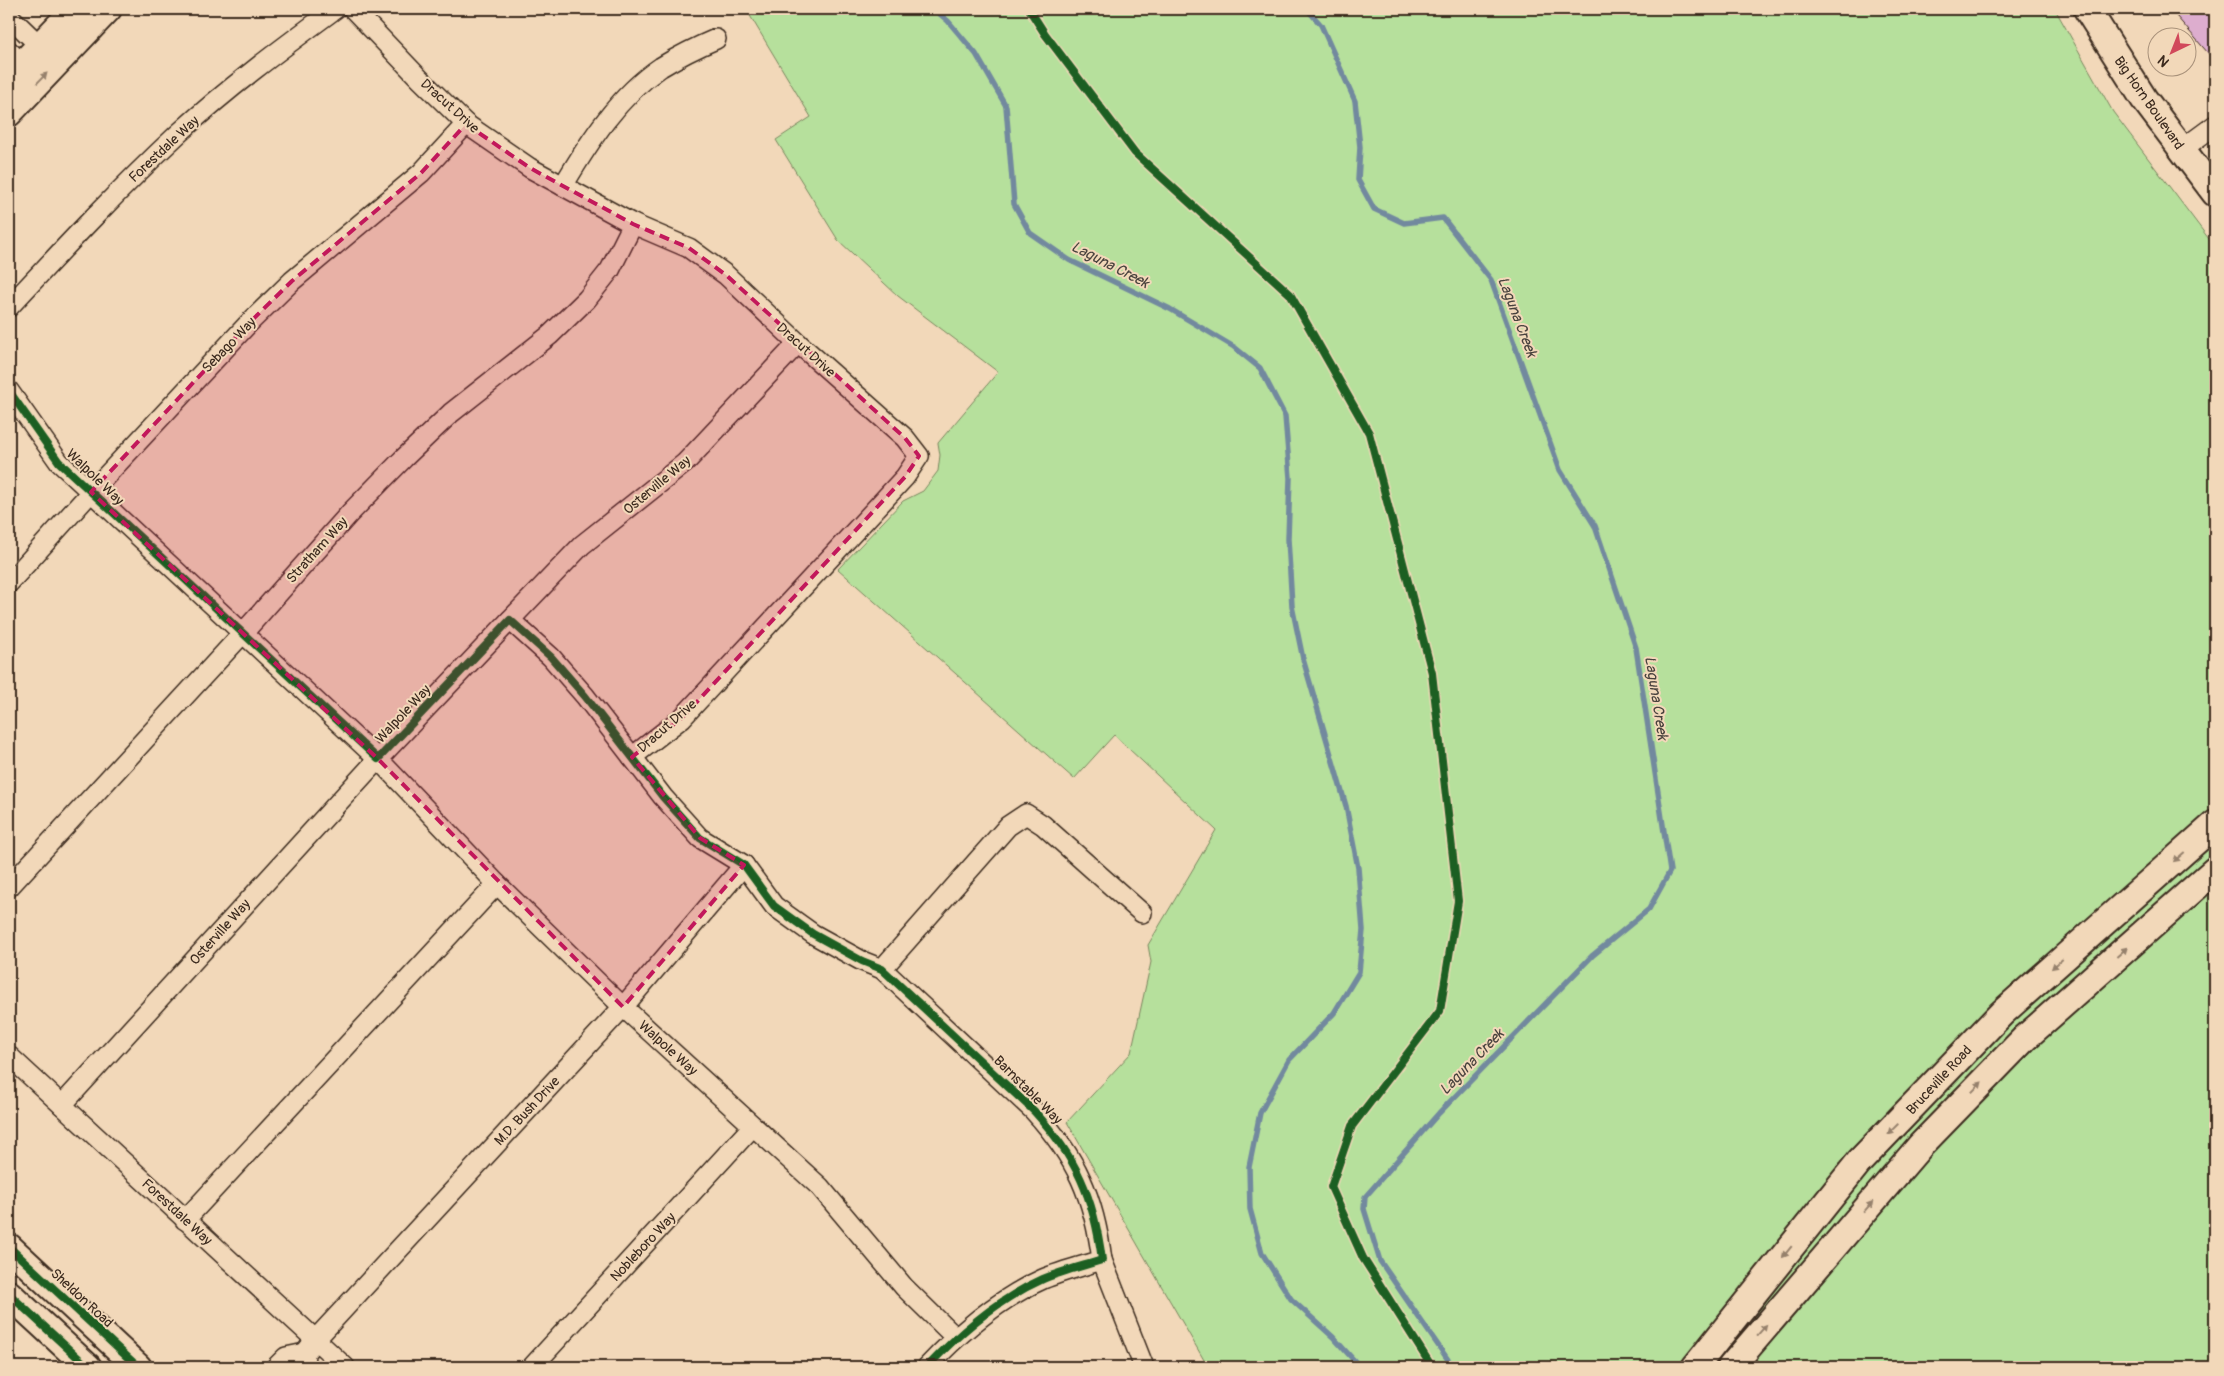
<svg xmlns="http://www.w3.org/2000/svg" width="2224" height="1376" font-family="Pangolin,sans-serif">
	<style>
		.green { fill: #b6e09c; stroke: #78855d }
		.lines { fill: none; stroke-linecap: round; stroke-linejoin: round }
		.stream { stroke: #72899e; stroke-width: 5.5 }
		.building { fill: #ddadce; stroke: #3b2a1e }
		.street-casing { stroke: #3b2a1e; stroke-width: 22 }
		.secondary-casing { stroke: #3b2a1e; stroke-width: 30 }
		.street { stroke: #f2d8b9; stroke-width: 19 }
		.secondary { stroke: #f2d8b9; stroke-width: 26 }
		.cycleway-casing { stroke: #f2d8b9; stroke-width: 11 }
		.cycleway { stroke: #1b5e20; stroke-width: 8 }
		.oneway { fill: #96816c }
		.marked { fill: #c2185b; fill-opacity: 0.2; stroke: #c2185b; stroke-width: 4; stroke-dasharray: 10 6; stroke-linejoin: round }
		.labels { text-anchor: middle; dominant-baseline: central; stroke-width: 4; stroke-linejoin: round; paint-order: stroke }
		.street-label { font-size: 14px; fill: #3b2a1e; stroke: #f2d8b9 }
		.water-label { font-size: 15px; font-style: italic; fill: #49423e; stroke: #f2d8b9 }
	</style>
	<rect width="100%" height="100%" fill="#f2d8b9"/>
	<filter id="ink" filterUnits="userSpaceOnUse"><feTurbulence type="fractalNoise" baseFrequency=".02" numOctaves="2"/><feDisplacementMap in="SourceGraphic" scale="10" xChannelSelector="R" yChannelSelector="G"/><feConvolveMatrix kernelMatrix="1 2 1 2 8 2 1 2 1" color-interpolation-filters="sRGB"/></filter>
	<g filter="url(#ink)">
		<!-- green -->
		<polygon class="green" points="746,9 2055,9 2113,112 2215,247 2215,1367 1208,1367 1067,1122 1131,1053 1151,962 1148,945 1216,830 1114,735 1074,779 838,569 903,501 923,491 938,471 940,455 938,443 998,372 898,296 838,240 776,140 811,117"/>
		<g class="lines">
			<!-- stream -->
			<g class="stream">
				<polyline points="934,9 948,21 976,54 1006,106 1014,204 1030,233 1069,260 1170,309 1234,347 1260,368 1285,416 1290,478 1288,539 1292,606 1303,659 1346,806 1358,868 1363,930 1359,972 1334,1013 1289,1060 1260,1113 1249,1167 1250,1209 1262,1253 1291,1299 1333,1337 1360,1367"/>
				<polyline points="1307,9 1321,25 1355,101 1360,147 1358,180 1374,209 1404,223 1443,218 1491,280 1560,470 1595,526 1636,648 1670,871 1649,909 1593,955 1439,1113 1365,1197 1364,1209 1380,1261 1453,1367"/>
			</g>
		</g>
		<!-- building -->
		<polygon class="building" points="2170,9 2215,9 2215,61"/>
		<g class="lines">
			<defs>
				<g id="street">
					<polyline points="353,9 420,79 466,124 530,168 633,224 689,248 726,275 798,343 905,438 919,456 905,477 682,718 632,757"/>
					<polyline points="9,16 39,45"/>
					<polyline points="9,51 22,64"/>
					<polyline points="2181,150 2215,125"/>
					<path d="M563,186c26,-44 55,-90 98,-119 18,-11 36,-20 55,-28"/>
					<path d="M9,307c55,-59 110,-118 169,-173 50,-46 104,-86 157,-125"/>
					<path d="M9,391l50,71 319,297 132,-139 41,37 34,39 78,101 37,41 44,27 30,41 39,28 49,27 20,8 152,142c42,46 60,86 68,149 -19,6 -40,11 -59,19 -45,20 -82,52 -116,88"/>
					<polyline points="9,583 91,492 248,324 292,281 421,173 466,124"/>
					<polyline points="510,620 582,545 685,463 798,343"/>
					<polyline points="9,887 243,633 350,513 404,458 451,413 550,335 587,299 610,270 633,224"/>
					<polyline points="882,969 1008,826 1026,814 1043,825 1142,913"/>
					<polyline points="9,1056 345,1367"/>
					<polyline points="62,1105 378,759 497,884 623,1007 820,1187 904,1287 955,1337"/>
					<polyline points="185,1220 497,884"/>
					<polyline points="1102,1260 1144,1367"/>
					<polyline points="276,1367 286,1357 305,1353"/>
					<polyline points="304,1367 305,1353 315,1340 623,1007 744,865"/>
					<polyline points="532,1367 753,1126"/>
				</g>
				<g id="secondary">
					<polyline points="2087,9 2144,99 2215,193"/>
					<polyline points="9,78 75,9"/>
					<polyline points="9,113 108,9"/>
					<polyline points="9,1247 138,1367"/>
					<polyline points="9,1294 88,1367"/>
					<polyline points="1695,1367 1859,1162 2002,1013 2215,824"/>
					<polyline points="1731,1367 1921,1145 2025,1038 2215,870"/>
				</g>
			</defs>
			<!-- street casing -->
			<use href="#street" class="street-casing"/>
			<!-- secondary casing -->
			<use href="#secondary" class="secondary-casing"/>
			<!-- street -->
			<use href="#street" class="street"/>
			<!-- secondary -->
			<use href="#secondary" class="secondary"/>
			<defs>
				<g id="cycleway">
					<polyline points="1029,9 1045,34 1135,153 1290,294 1369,433 1432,673 1458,901 1440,1011 1352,1126 1331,1187 1363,1258 1432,1367"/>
					<path d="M9,391l50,71 319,297 132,-139 41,37 34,39 78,101 37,41 44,27 30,41 39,28 49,27 20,8 152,142c42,46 60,86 68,149 -19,6 -40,11 -59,19 -45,20 -82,52 -116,88"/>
					<polyline points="9,1247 138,1367"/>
					<polyline points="9,1294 88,1367"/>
				</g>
			</defs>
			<!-- cycleway casing -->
			<use href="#cycleway" class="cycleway-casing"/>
			<!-- cycleway -->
			<use href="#cycleway" class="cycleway"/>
		</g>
		<!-- one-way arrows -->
		<defs><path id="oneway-solid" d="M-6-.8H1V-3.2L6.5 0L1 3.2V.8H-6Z" transform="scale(1.25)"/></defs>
		<g class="oneway">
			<use href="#oneway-solid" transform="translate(42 78) rotate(-46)"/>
			<use href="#oneway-solid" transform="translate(2179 857) rotate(139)"/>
			<use href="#oneway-solid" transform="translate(2122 952) rotate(-42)"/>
			<use href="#oneway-solid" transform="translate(2057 964) rotate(139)"/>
			<use href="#oneway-solid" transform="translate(1977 1087) rotate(-46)"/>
			<use href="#oneway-solid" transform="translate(1893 1129) rotate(135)"/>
			<use href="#oneway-solid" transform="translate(1868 1207) rotate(-49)"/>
			<use href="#oneway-solid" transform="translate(1787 1252) rotate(129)"/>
			<use href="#oneway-solid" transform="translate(1762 1330) rotate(-49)"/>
		</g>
	</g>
	<!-- marked area -->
	<path class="marked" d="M466,124l64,44 103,56 56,24 37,27 179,163 14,18 -14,21 -223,241 -50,39 68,81 44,27 -121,142 -245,-248 -287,-267 157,-168 44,-43 129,-108z"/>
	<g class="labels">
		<!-- street labels -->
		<g class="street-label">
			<text transform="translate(2149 103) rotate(55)">Big Horn Boulevard</text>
			<text transform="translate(450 106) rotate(42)">Dracut Drive</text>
			<text transform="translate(164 149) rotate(-43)">Forestdale Way</text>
			<text transform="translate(229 345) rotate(-46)">Sebago Way</text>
			<text transform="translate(806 350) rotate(42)">Dracut Drive</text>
			<text transform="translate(95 477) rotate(44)">Walpole Way</text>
			<text transform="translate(657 485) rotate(-40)">Osterville Way</text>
			<text transform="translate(317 550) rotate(-48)">Stratham Way</text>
			<text transform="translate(403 714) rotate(-47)">Walpole Way</text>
			<text transform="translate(667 726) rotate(-41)">Dracut Drive</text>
			<text transform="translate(220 932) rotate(-48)">Osterville Way</text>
			<text transform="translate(668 1048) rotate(42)">Walpole Way</text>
			<text transform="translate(1939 1080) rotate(-47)">Bruceville Road</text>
			<text transform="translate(1028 1090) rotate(45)">Barnstable Way</text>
			<text transform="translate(527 1111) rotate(-47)">M.D. Bush Drive</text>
			<text transform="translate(177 1212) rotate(43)">Forestdale Way</text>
			<text transform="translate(643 1247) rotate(-47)">Nobleboro Way</text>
			<text transform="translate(82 1298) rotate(43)">Sheldon Road</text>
		</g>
		<!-- water labels -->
		<g class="water-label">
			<text transform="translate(1110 265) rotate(27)">Laguna Creek</text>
			<text transform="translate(1517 317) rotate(69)">Laguna Creek</text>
			<text transform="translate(1656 698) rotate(81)">Laguna Creek</text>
			<text transform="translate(1472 1062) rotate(-46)">Laguna Creek</text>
		</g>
	</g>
	<!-- margin -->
	<rect width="2224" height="1376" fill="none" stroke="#f2d8b9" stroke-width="30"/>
	<rect x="15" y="15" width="2194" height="1346" fill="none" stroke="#3b2a1e" stroke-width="2" filter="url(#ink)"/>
	<!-- north arrow -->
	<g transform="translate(2172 52) rotate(223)"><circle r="24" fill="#f2d8b9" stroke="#a9927b"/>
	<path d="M0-4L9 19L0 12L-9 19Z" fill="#d1495b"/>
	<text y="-8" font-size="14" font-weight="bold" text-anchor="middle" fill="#3b2a1e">N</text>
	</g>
</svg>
